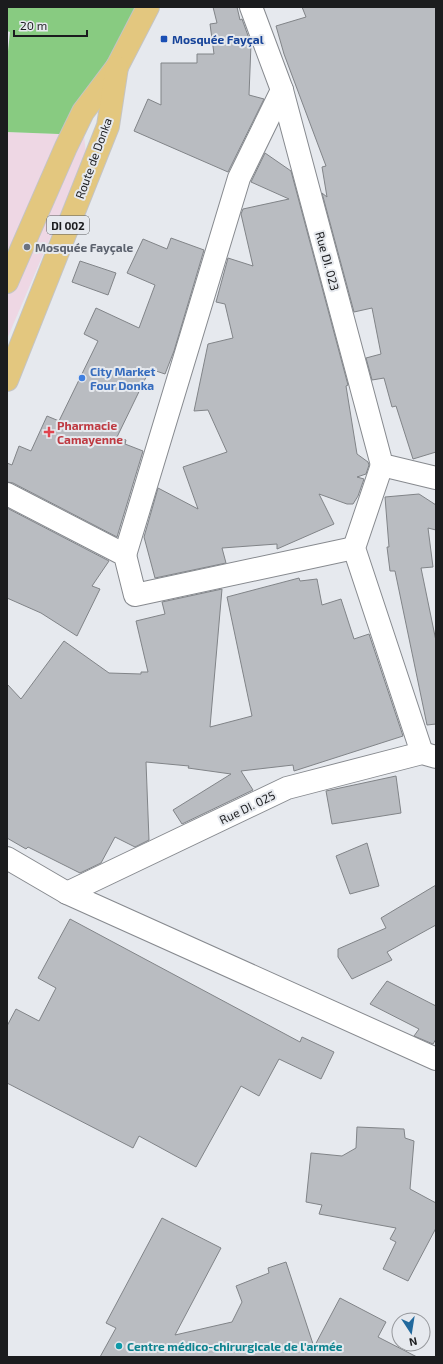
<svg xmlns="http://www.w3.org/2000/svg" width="443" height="1364" font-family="'Exo 2',sans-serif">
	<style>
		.commercial { fill: #eed7e4 }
		.forest { fill: #88cb81 }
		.building { fill: #b9bcc1; stroke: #818488 }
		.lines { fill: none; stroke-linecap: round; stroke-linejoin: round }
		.minor-casing { stroke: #878a8f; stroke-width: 24 }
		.primary-casing { stroke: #c4c4c4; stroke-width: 24 }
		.minor { stroke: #fff; stroke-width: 22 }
		.primary { stroke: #e3c77f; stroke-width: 22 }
		.transit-dot { fill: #1a4fb4; stroke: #e6e9ee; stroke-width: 1.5 }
		.worship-dot { fill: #6b7280; stroke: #e6e9ee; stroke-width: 1.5 }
		.shop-dot { fill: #3f7fe0; stroke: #e6e9ee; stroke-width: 1.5 }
		.health-dot { fill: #e0444e; stroke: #e6e9ee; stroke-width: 1.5 }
		.culture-dot { fill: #0f9aa8; stroke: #e6e9ee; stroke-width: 1.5 }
		.labels { text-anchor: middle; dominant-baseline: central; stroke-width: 4; stroke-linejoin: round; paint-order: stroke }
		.shield { fill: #e6e9ee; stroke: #585a5c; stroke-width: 1 }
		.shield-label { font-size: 11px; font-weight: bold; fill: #1b1c1e }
		.transit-label { font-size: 12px; font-weight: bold; fill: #164399; stroke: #e6e9ee; text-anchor: start }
		.street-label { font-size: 12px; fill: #1b1c1e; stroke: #e6e9ee }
		.worship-label { font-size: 12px; font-weight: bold; fill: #5b616d; stroke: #e6e9ee; text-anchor: start }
		.shop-label { font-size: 12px; font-weight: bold; fill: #366cbe; stroke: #e6e9ee; text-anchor: start }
		.health-label { font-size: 12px; font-weight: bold; fill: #be3a42; stroke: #e6e9ee; text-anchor: start }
		.culture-label { font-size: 12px; font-weight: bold; fill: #0d838f; stroke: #e6e9ee; text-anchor: start }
	</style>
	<rect width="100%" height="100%" fill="#e6e9ee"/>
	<!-- commercial -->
	<polygon class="commercial" points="7,132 84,135 86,154 7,339"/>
	<!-- forest -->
	<polygon class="forest" points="7,7 141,7 84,135 7,132 7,61 10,32 7,31"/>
	<!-- building -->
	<g class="building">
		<polygon points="213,7 237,7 240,20 242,19 251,44 249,95 264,99 228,172 134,131 148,99 161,105 161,63 197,63 197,54 214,54 210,24 217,23"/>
		<polygon points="302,7 436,7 436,452 413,459 396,406 392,407 384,378 372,380 366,358 381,354 372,308 354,312 322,193 327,197 322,167 326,166 284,54 276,26 306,17"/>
		<polygon points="265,153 291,171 348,385 346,386 357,454 368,462 369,465 366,474 357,477 364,479 358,496 353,504 347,504 319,494 334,524 277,549 277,544 222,548 226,563 155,578 144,537 158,488 198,509 183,467 227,452 208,410 194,411 208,344 233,338 225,304 216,302 228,258 253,266 241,214 243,209 289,199 251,182"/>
		<polygon points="171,238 204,250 174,351 165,374 150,369 117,437 126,440 125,444 143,451 117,537 13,483 7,482 7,463 12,465 19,446 31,451 47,416 59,421 98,341 84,334 96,308 139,328 155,285 127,273 143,239 167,249"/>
		<polygon points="80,261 116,273 108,295 72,282"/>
		<polygon points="419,494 436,505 436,530 428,528 433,567 421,568 436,641 436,724 427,725 395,571 390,571 387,547 389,547 385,497"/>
		<polygon points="7,508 109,561 92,586 100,589 77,636 41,613 7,598"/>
		<polygon points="299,578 300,581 317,579 322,605 341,599 354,639 369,634 403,736 294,771 293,765 241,771 253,790 182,824 173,810 231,774 188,768 189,766 146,762 149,840 135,847 115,837 101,863 80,873 28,847 26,849 7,838 7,684 21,699 64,641 109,673 141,674 141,672 148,672 136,621 165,614 162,602 222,589 210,727 252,716 227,597"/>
		<polygon points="396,776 401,813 332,824 326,791"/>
		<polygon points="367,843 379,886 350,894 336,856"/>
		<polygon points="436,885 436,925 387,952 392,960 352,979 338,957 338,949 386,928 381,918"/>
		<polygon points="70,919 300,1042 302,1037 334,1052 321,1079 279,1059 259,1096 241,1086 196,1167 139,1136 133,1148 7,1083 7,1026 16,1009 39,1021 56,988 38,978"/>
		<polygon points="387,981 436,1006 436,1039 433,1044 414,1036 419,1029 370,1004"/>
		<polygon points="357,1127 404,1129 405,1138 414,1141 410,1189 436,1203 436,1228 408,1281 383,1269 396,1242 390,1239 396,1228 319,1214 322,1205 306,1202 311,1153 342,1156 356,1148"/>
		<polygon points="162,1218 221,1248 175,1335 232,1322 242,1302 236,1286 269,1273 268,1268 286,1262 314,1347 340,1298 386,1322 378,1337 417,1357 100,1357 116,1328 106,1323"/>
	</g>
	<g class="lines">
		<defs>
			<g id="minor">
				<polyline points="251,7 282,90 382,465 436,478"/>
				<polyline points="382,465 354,548 422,753"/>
				<polyline points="7,494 125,555 135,595 354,548"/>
				<polyline points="125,555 239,178 282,90"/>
				<polyline points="7,858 67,893 436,1059"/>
				<polyline points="67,893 287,788 422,753 436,757"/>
			</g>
			<g id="primary">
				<polyline points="7,282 66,147 83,112 117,67 148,7"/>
				<polyline points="7,380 108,126 117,67"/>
			</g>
		</defs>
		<!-- minor casing -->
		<use href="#minor" class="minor-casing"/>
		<!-- primary casing -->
		<use href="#primary" class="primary-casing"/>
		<!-- minor -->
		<use href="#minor" class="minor"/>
		<!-- primary -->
		<use href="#primary" class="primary"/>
	</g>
	<!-- markers -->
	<rect class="transit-dot" x="160" y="35" width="8" height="8" rx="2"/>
	<circle class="worship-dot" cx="27" cy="247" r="4"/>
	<circle class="shop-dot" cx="82" cy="378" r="4"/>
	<path class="health-dot" d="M47 426h4v4h4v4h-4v4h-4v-4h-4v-4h4z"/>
	<circle class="culture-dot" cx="119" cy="1346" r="4"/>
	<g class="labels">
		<!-- shield labels -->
		<rect class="shield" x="47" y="216" width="42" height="18" rx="3"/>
		<g class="shield-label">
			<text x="68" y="225">DI 002</text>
		</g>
		<!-- transit labels -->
		<g class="transit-label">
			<text x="172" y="39">Mosquée Fayçal</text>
		</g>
		<!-- street labels -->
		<g class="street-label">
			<text transform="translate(93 158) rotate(-70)">Route de Donka</text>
			<text transform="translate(328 261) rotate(75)">Rue DI. 023</text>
			<text transform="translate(247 807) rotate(-26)">Rue DI. 025</text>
		</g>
		<!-- worship labels -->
		<g class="worship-label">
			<text x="35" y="247">Mosquée Fayçale</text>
		</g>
		<!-- shop labels -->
		<g class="shop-label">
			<text x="90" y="371">City Market<tspan x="90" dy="14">Four Donka</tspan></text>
		</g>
		<!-- health labels -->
		<g class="health-label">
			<text x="57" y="425">Pharmacie<tspan x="57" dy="14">Camayenne</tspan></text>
		</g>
		<!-- culture labels -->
		<g class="culture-label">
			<text x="127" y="1346">Centre médico-chirurgicale de l'armée</text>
		</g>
	</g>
	<!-- border -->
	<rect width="443" height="1364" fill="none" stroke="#1b1c1e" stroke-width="16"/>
	<!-- north arrow -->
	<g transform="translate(411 1332) rotate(168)"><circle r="19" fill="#e6e9ee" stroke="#95979b"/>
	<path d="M0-3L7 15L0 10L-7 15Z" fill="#21699d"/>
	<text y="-6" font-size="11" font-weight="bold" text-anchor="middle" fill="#1b1c1e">N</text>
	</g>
	<!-- scale -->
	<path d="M14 30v6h73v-6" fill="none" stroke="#1b1c1e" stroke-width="2"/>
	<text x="20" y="30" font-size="12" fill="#1b1c1e" stroke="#e6e9ee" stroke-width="3" paint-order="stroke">20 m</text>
</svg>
